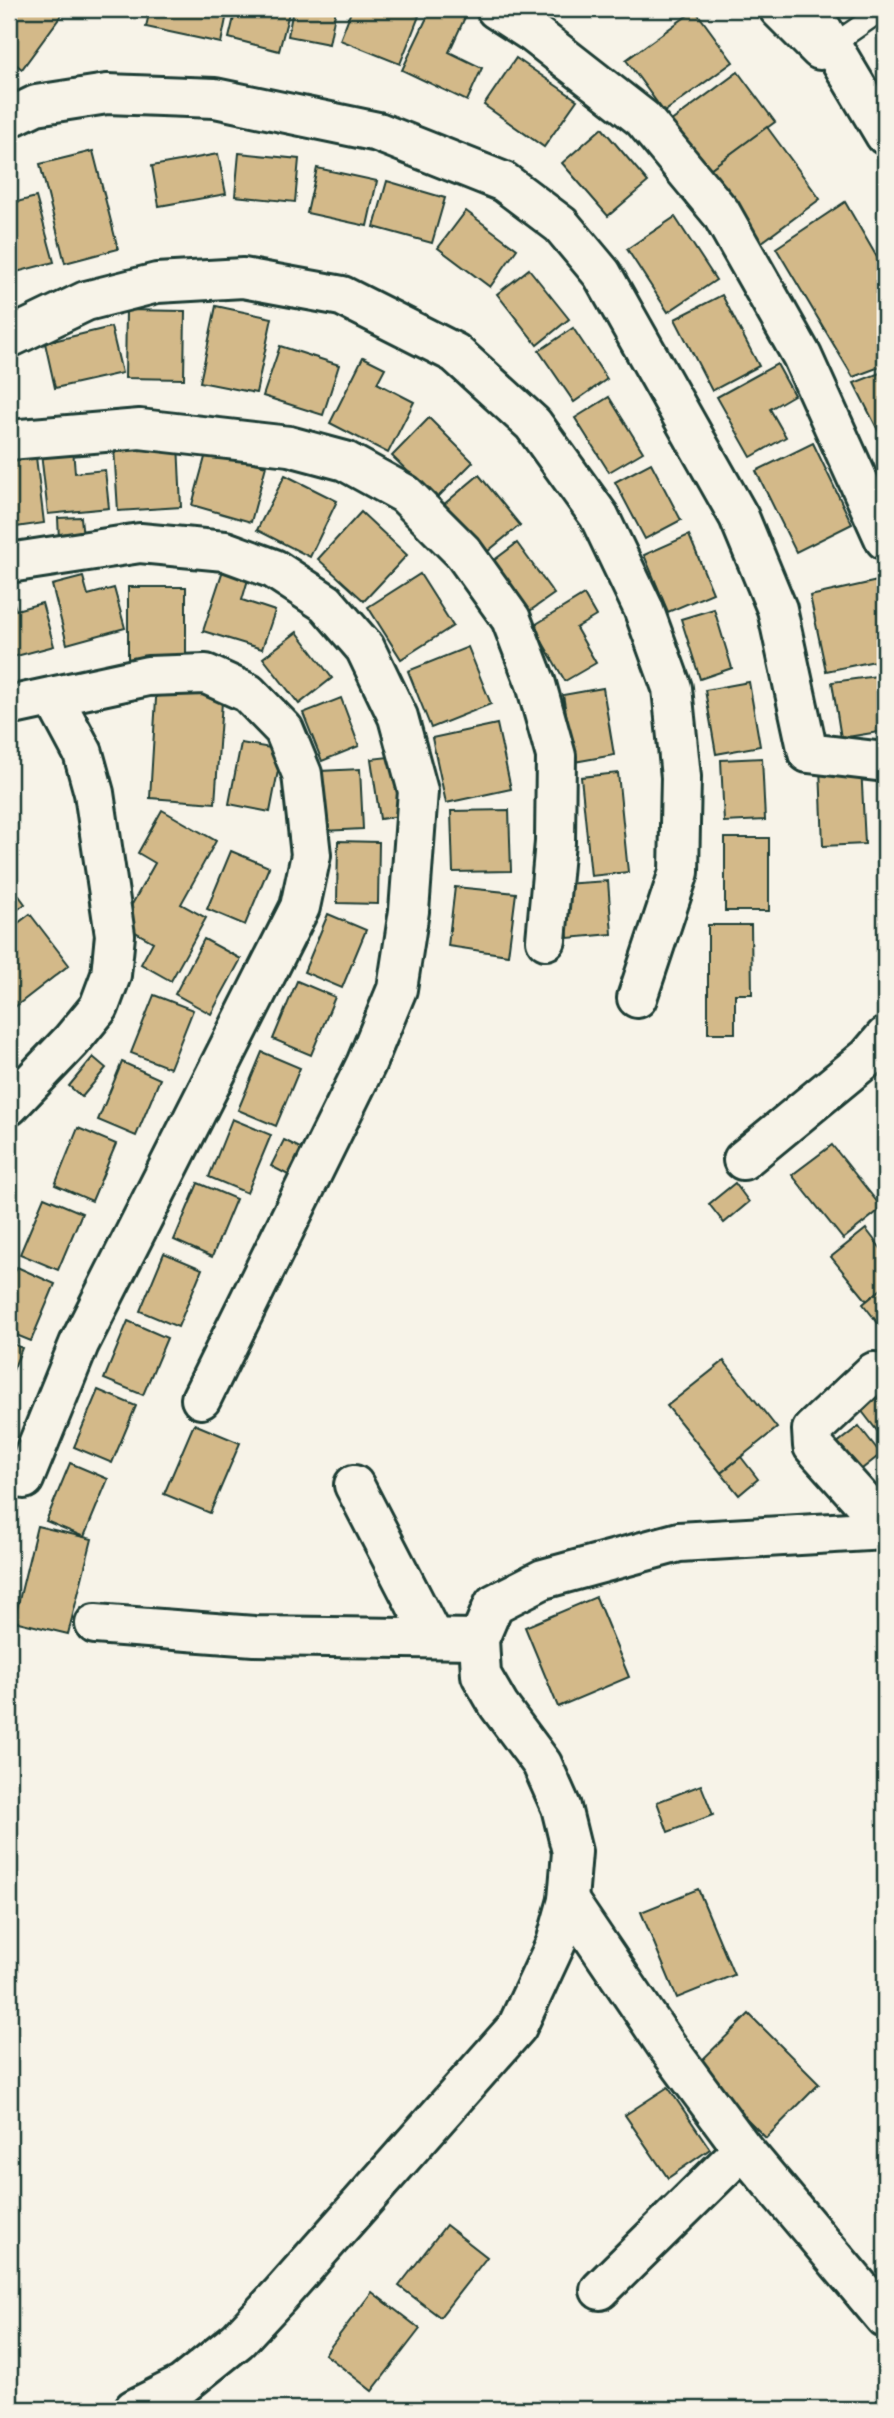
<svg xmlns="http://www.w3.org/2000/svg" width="894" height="2418" font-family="'Comic Neue',sans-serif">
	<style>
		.building { fill: #d3b989; stroke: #1f3d34; stroke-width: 2 }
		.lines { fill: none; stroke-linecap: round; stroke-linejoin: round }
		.service-casing { stroke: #1f3d34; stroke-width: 24 }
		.minor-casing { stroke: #1f3d34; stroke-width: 44 }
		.primary-casing { stroke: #1f3d34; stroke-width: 44 }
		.service { stroke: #f7f3e8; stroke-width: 19 }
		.minor { stroke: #f7f3e8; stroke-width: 38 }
		.primary { stroke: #f7f3e8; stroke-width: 38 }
	</style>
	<rect width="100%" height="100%" fill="#f7f3e8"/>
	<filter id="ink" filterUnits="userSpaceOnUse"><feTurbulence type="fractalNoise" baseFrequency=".0143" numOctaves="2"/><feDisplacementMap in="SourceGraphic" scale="14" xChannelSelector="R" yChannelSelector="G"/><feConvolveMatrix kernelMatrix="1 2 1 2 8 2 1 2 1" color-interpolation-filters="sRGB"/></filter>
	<g filter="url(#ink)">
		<!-- building -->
		<g class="building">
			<polygon points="9,9 66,9 22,69 9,59"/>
			<polygon points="150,9 228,9 221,43 146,27"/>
			<polygon points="236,9 290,9 279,51 229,38"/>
			<polygon points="293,9 336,9 329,44 288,36"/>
			<polygon points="352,9 400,9 419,16 400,64 340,40"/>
			<polygon points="431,9 459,9 467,13 449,52 482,68 467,101 402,70"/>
			<polygon points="695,10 733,62 664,112 626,60"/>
			<polygon points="516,58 577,100 544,147 484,105"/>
			<polygon points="738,72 775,122 706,172 670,122"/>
			<polygon points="767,127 820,199 758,245 706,172"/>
			<polygon points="602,128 648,182 608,216 562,163"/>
			<polygon points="93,151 118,249 65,263 40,164"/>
			<polygon points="239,153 299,159 295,202 235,196"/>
			<polygon points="218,154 226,194 159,206 152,166"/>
			<polygon points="317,168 377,181 367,226 307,213"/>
			<polygon points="387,181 445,198 432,243 374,227"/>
			<polygon points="36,197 54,262 9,274 9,204"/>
			<polygon points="845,202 885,271 885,365 853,377 776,248"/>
			<polygon points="466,211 517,249 490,287 438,248"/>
			<polygon points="675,217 716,280 668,312 627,249"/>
			<polygon points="529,269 569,319 537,345 497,294"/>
			<polygon points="722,295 759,366 712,391 675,319"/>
			<polygon points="216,306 272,318 256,393 200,382"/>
			<polygon points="126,310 185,311 184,379 125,378"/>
			<polygon points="111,327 122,373 55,388 45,343"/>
			<polygon points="573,328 607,379 574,402 539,351"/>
			<polygon points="280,346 339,365 323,415 263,396"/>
			<polygon points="363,357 385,368 377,383 414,402 388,453 330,423"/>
			<polygon points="777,364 794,395 770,409 786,437 751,457 717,397"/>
			<polygon points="885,371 885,444 854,383"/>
			<polygon points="609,397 643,452 609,472 575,418"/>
			<polygon points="429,418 473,462 436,499 392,456"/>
			<polygon points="178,443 181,507 118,511 114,448"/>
			<polygon points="813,443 852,524 796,552 756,471"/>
			<polygon points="35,449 44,523 9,528 9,452"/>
			<polygon points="73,449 75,473 105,470 109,508 48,514 41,453"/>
			<polygon points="207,450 266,466 251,522 192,505"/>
			<polygon points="651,463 681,520 645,539 615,482"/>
			<polygon points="285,475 337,501 310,557 257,530"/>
			<polygon points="479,475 520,525 482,556 442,506"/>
			<polygon points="361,512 407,555 364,601 318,559"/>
			<polygon points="81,517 83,538 59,540 58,518"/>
			<polygon points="689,535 713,593 668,612 644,555"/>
			<polygon points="517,543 554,594 521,617 485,567"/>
			<polygon points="224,567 249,576 242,600 275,611 262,649 203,631"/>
			<polygon points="420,574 453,626 401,659 368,607"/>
			<polygon points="83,577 88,595 114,588 125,628 67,644 52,585"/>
			<polygon points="882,580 885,595 885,659 826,671 810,596"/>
			<rect x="128" y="587" width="58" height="81"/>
			<polygon points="9,588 16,610 42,603 54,646 9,658"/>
			<polygon points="584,595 596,616 576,628 596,663 565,681 533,626"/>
			<polygon points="714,609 732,668 700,679 681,619"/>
			<polygon points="297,632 332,678 299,704 263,658"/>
			<polygon points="468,647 491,704 431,728 408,671"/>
			<polygon points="885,675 885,731 841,738 832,682"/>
			<polygon points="157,682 223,687 215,803 150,798"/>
			<polygon points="749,682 760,746 716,754 705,690"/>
			<polygon points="603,688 614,755 574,762 563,695"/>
			<polygon points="341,698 359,746 322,761 303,713"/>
			<polygon points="497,724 511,789 446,803 432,738"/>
			<polygon points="241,743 282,750 270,812 229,804"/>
			<polygon points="397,756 405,815 380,819 371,759"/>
			<polygon points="762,758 765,820 724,822 721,760"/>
			<polygon points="861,765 865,844 823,846 820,767"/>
			<polygon points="360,769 363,829 323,831 320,771"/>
			<polygon points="618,773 628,872 591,876 581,777"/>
			<polygon points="162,810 216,841 181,904 206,918 171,981 141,964 153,942 121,924 155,863 138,853"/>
			<polygon points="509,810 511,871 453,872 451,811"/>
			<rect x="725" y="838" width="44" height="73"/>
			<polygon points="338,841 379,842 378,904 337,903"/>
			<polygon points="231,851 269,867 245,925 207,909"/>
			<polygon points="608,881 612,934 568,938 563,884"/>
			<polygon points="9,882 25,904 9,916"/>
			<polygon points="455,887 516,893 508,955 448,946"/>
			<polygon points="30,914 69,965 11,1010 9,930"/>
			<polygon points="328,914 366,930 342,988 304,972"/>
			<polygon points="708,925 751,925 752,994 735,994 735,1033 708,1033"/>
			<polygon points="204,939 241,959 211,1014 175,994"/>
			<polygon points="297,981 335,997 311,1055 273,1039"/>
			<polygon points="154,995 193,1010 170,1068 131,1053"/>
			<polygon points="262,1052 300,1068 276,1126 238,1110"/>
			<polygon points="93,1057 106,1068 82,1097 69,1086"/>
			<polygon points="122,1062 160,1079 136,1136 98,1120"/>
			<polygon points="232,1119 271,1135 247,1193 209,1177"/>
			<polygon points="78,1128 116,1144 92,1201 55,1185"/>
			<polygon points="284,1140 304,1150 290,1176 271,1166"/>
			<polygon points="832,1145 882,1208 843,1239 792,1175"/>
			<polygon points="198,1183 236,1199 212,1257 174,1240"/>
			<polygon points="735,1183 749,1202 724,1223 709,1204"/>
			<polygon points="44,1197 82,1213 58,1270 20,1254"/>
			<polygon points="866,1229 885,1254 885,1286 867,1301 831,1257"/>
			<polygon points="164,1253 202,1269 178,1327 140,1311"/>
			<polygon points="17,1267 55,1284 31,1341 9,1332 9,1287"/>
			<polygon points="885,1286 885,1332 863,1304"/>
			<polygon points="128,1321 167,1338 143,1395 104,1379"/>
			<polygon points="9,1342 22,1348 9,1380"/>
			<polygon points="724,1361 777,1428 721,1473 667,1406"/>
			<polygon points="98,1390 136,1406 112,1463 74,1447"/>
			<polygon points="885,1391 885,1441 861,1410"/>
			<polygon points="194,1424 240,1443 210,1513 164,1494"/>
			<polygon points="859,1426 881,1454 858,1472 836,1444"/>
			<polygon points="741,1457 758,1479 739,1495 721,1473"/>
			<polygon points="70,1463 108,1479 84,1537 46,1521"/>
			<polygon points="37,1526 92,1539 68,1634 14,1621"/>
			<polygon points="596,1597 629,1677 558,1707 525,1627"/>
			<polygon points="701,1785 713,1815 668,1832 657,1802"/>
			<polygon points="698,1889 734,1975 677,1998 641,1912"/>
			<polygon points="749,2014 819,2084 766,2138 695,2067"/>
			<polygon points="668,2087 710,2149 668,2178 625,2115"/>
			<polygon points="446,2225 487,2257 440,2317 399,2286"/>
			<polygon points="372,2292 420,2329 372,2391 325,2354"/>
		</g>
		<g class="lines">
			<defs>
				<polyline id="service" points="832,45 884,9"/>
				<g id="minor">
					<polyline points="496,9 533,33 643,119 721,213 802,356 885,540"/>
					<polyline points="9,118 36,105 107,94 215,98 378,132 504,182 561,225 602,274 739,517 777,609 808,753 885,762"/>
					<polyline points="9,338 86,301 157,283 243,278 342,296 455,353 533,424 599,516 643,608 672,688 681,777 679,872 637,998"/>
					<polyline points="9,440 140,429 289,446 345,461 405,494 463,552 511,619 536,684 556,756 555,842 546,940"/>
					<polyline points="9,563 140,543 225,551 274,569 326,603 365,648 398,717 418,791 409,911 397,989 366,1064 201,1399"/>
					<polyline points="9,706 148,676 206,674 248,693 284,730 302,774 311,855 300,907 79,1344 24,1479"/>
					<polyline points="9,1106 71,1041 99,1007 111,975 115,935 94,793 83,753 53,697"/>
					<polyline points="743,1160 868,1057 885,1037"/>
					<polyline points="874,1372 812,1430 813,1446 885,1526"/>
					<polyline points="354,1485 433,1638"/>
					<polyline points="95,1624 254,1636 479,1639"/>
					<polyline points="568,1900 666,2045 743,2149 885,2318"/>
					<polyline points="600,2290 743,2149"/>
					<polyline points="134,2409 182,2385 238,2340 280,2295 517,2027 556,1943 568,1900 572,1852 561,1807 542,1764 499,1706 481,1675 479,1639 494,1604 543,1579 679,1542 885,1530"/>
				</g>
				<g id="primary">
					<polyline points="779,9 820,50"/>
					<polyline points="810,9 885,135"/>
				</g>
			</defs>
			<!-- service casing -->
			<use href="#service" class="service-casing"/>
			<!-- minor casing -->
			<use href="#minor" class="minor-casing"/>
			<!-- primary casing -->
			<use href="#primary" class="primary-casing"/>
			<!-- service -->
			<use href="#service" class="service"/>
			<!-- minor -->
			<use href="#minor" class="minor"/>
			<!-- primary -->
			<use href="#primary" class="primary"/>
		</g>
	</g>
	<!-- margin -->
	<rect width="894" height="2418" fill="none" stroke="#f7f3e8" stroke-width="35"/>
	<rect x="18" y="18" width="859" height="2383" fill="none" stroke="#1f3d34" stroke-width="2.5" filter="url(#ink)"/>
</svg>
